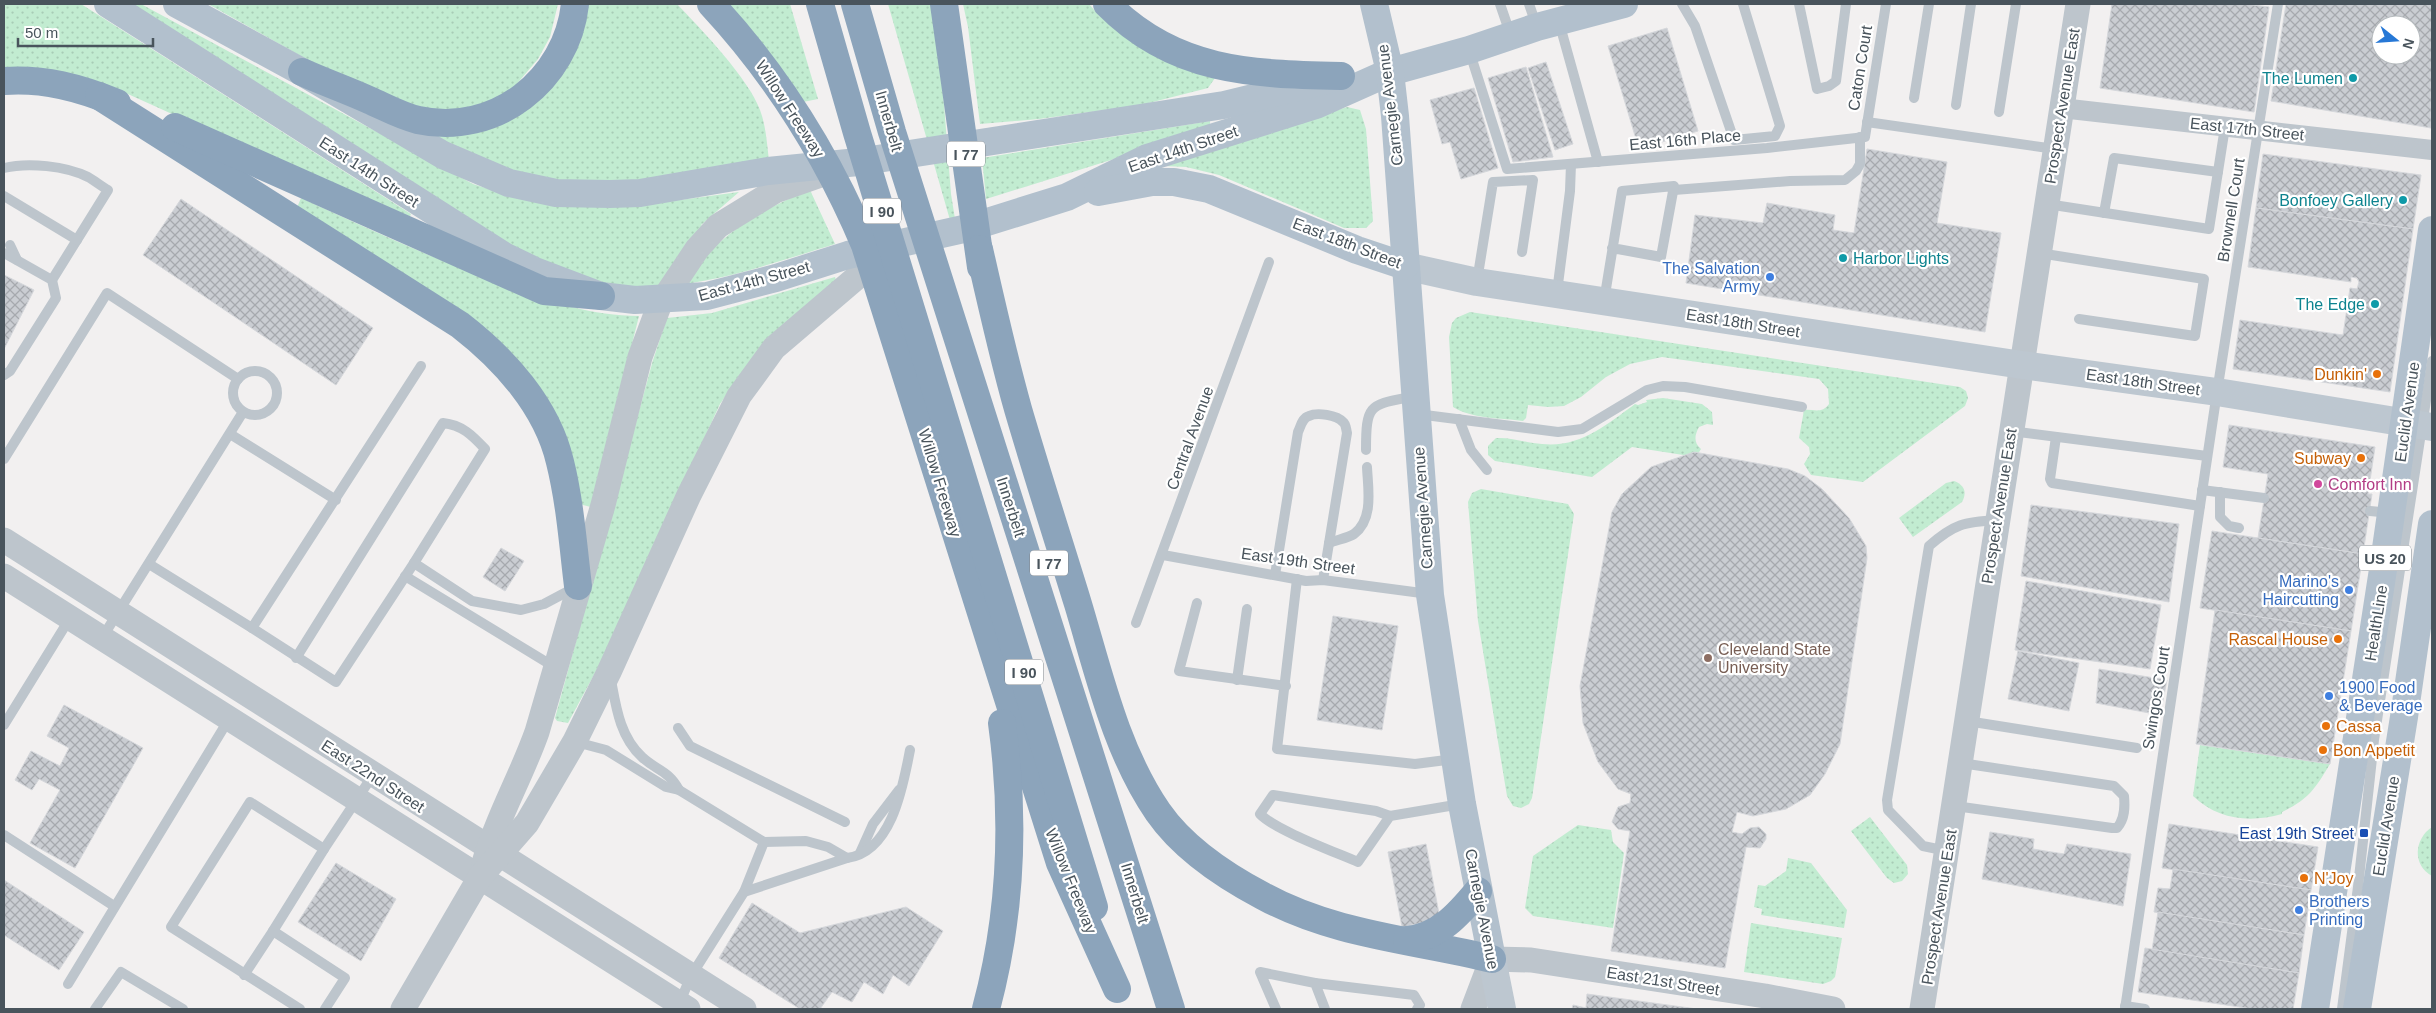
<svg xmlns="http://www.w3.org/2000/svg" width="2436" height="1013" font-family="Helvetica,sans-serif">
	<style>
		.grass { fill: url(#grass-dots) }
		.building { fill: url(#building-cross-hatch); stroke: #d5d7db; fill-rule: evenodd }
		.lines { fill: none; stroke-linecap: round; stroke-linejoin: round }
		.service { stroke: #bdc5cc; stroke-width: 10 }
		.minor { stroke: #bdc5cc; stroke-width: 20 }
		.tertiary { stroke: #bdc5cc; stroke-width: 25 }
		.secondary { stroke: #bdc7d0; stroke-width: 28 }
		.primary { stroke: #b2c0cd; stroke-width: 28 }
		.motorway { stroke: #8ca4bb; stroke-width: 28 }
		.culture-dot { fill: #0f9aa8; stroke: #fff; stroke-width: 2 }
		.shop-dot { fill: #3f7fe0; stroke: #fff; stroke-width: 2 }
		.food-dot { fill: #e8710a; stroke: #fff; stroke-width: 2 }
		.hotel-dot { fill: #d1479c; stroke: #fff; stroke-width: 2 }
		.education-dot { fill: #8d6e63; stroke: #fff; stroke-width: 2 }
		.transit-dot { fill: #1a4fb4; stroke: #fff; stroke-width: 2 }
		.labels { text-anchor: middle; dominant-baseline: central; stroke-width: 4.5; stroke-linejoin: round; paint-order: stroke }
		.shield { fill: #fff; stroke: #80878d; stroke-width: 1 }
		.shield-label { font-size: 15px; font-weight: bold; fill: #49545c }
		.street-label { font-size: 16px; fill: #49545c; stroke: #fff }
		.culture-label { font-size: 16px; fill: #0d838f; stroke: #fff; text-anchor: end }
		.shop-label { font-size: 16px; fill: #366cbe; stroke: #fff; text-anchor: end }
		.food-label { font-size: 16px; fill: #c56008; stroke: #fff; text-anchor: end }
		.hotel-label { font-size: 16px; fill: #b23c85; stroke: #fff; text-anchor: start }
		.education-label { font-size: 16px; fill: #785e54; stroke: #fff; text-anchor: start }
		.transit-label { font-size: 16px; fill: #164399; stroke: #fff; text-anchor: end }
	</style>
	<defs>
		<pattern id="grass-dots" width="8" height="8" patternUnits="userSpaceOnUse" patternTransform="scale(1.25)"><rect width="8" height="8" fill="#c2ecd1"/><path d="M2 2h.1M6 6h.1" fill="none" stroke="#a8ccb6" stroke-width="1.8" stroke-linecap="round"/></pattern>
		<pattern id="building-cross-hatch" width="8" height="8" patternUnits="userSpaceOnUse" patternTransform="scale(1.25)"><rect width="8" height="8" fill="#cacdd2"/><path d="M0 0l8 8M0 8l8-8" fill="none" stroke="#a6a9ae"/></pattern>
	</defs>
	<rect width="100%" height="100%" fill="#f2f0f0"/>
	<!-- grass -->
	<g class="grass">
		<polygon points="4,4 81,4 411,214 408,221 108,85 39,69 4,68"/>
		<path d="M123,4h18l332,180 25,8 182,8 59,-8 -38,33 19,17c27,-24 57,-39 90,-52l25,54c-72,22 -161,56 -237,38 -24,-6 -49,-16 -72,-24z"/>
		<polygon points="208,4 558,4 550,37 538,59 515,86 504,96 458,114 376,98"/>
		<path d="M583,4h94c24,25 72,75 83,106 6,16 7,34 9,50l-152,23 -78,-4 -40,-10 -75,-39 67,-3z"/>
		<polygon points="722,4 790,4 818,99 803,102"/>
		<polygon points="888,4 933,4 944,104 951,194 956,225 952,227"/>
		<path d="M963,4h126c26,32 86,67 126,74l-7,10 -67,17 -102,14 -59,5 -12,-97z"/>
		<polygon points="1347,107 1360,110 1366,129 1373,221 1366,228 1344,228 1219,175 1186,167 1165,166"/>
		<polygon points="1210,121 1210,129 986,199 982,158"/>
		<path d="M301,198c61,28 122,56 185,80 50,19 99,38 153,38l-48,191 -12,-3 -45,-116 -238,-178z"/>
		<path d="M835,277l2,6c-54,37 -81,68 -117,121l-118,256 -34,63 -11,-2 -2,-3 98,-358 14,-42 45,-5z"/>
		<path d="M1470,312l490,75 6,4 2,7 -3,8 -102,76 -52,-7 -7,-11 6,-10 -1,-7 -10,-9 5,-28c10,-1 18,4 25,-6l-1,-15 -9,-10 -157,-22 -32,7 -24,13 -25,20 -17,9 -16,1 -20,-2 -2,13 -3,3c-21,-3 -51,-2 -70,-14l-4,-70 3,-14 4,-5z"/>
		<path d="M1663,398l39,6 10,8 1,13 -6,-1 -8,3c-5,9 -5,16 2,22l-5,8 -64,-10 -40,30 -97,-16 -7,-6v-9l8,-8c15,-1 31,5 46,6 38,4 64,-19 93,-40l3,1 9,-3 -1,-2z"/>
		<path d="M1954,481c11,4 13,12 8,21l-49,35 -14,-19 47,-35z"/>
		<polygon points="1481,489 1568,504 1574,514 1532,798 1529,804 1521,808 1513,806 1507,796 1478,621 1468,502 1472,493"/>
		<path d="M2200,745l130,19c-16,27 -23,36 -48,48v2c-32,9 -64,6 -89,-18z"/>
		<polygon points="1870,817 1907,865 1908,874 1902,881 1894,883 1887,878 1851,831"/>
		<polygon points="1578,825 1611,830 1613,842 1624,853 1613,928 1533,916 1525,908 1533,856"/>
		<path d="M2432,827v49c-20,-11 -18,-37 0,-49z"/>
		<polygon points="1788,858 1811,863 1847,910 1844,928 1761,915 1762,909 1754,907 1758,885 1765,886 1786,871"/>
		<polygon points="1751,923 1842,938 1835,977 1831,981 1823,984 1744,972"/>
	</g>
	<!-- building -->
	<g class="building">
		<polygon points="2112,4 2245,4 2269,7 2254,112 2100,88"/>
		<path d="M2286,4h146l-1,124 -160,-27zM2381,25h30v30h-30z"/>
		<polygon points="1667,28 1698,131 1639,149 1608,46"/>
		<polygon points="1546,62 1573,144 1555,150 1528,68"/>
		<polygon points="1526,67 1553,157 1513,162 1488,78"/>
		<polygon points="1474,88 1498,168 1461,179 1450,142 1442,144 1430,100"/>
		<polygon points="1867,149 1947,162 1937,223 2001,233 1985,332 1686,283 1695,215 1763,223 1767,203 1835,215 1833,230 1854,233"/>
		<polygon points="2263,154 2421,175 2413,229 2256,208"/>
		<polygon points="181,199 373,328 336,385 143,255"/>
		<polygon points="2256,208 2413,229 2390,392 2233,369 2240,320 2343,335 2350,288 2357,289 2359,282 2357,278 2351,277 2351,282 2248,267"/>
		<polygon points="4,275 34,290 4,349"/>
		<polygon points="2229,425 2375,447 2368,494 2372,494 2363,554 2258,538 2268,474 2223,467"/>
		<polygon points="1694,452 1788,469 1805,476 1822,489 1849,518 1866,546 1867,558 1840,744 1825,774 1810,795 1786,809 1753,816 1737,812 1732,832 1742,834 1750,828 1759,827 1766,834 1766,839 1760,848 1746,847 1725,968 1611,951 1630,831 1618,829 1612,822 1618,807 1630,803 1631,794 1618,789 1598,762 1583,723 1580,686 1612,512 1622,494 1651,467"/>
		<polygon points="2031,505 2179,524 2169,602 2021,576"/>
		<polygon points="2212,531 2363,554 2351,631 2200,608"/>
		<polygon points="501,548 524,561 505,591 483,577"/>
		<polygon points="2026,581 2161,605 2150,669 2015,650"/>
		<polygon points="2215,610 2351,631 2330,764 2196,744"/>
		<polygon points="1333,616 1398,626 1382,730 1317,720"/>
		<polygon points="2018,651 2079,663 2069,711 2008,699"/>
		<polygon points="2099,669 2167,680 2160,715 2096,703"/>
		<polygon points="64,705 143,748 75,868 30,843 60,790 39,779 32,790 15,780 31,751 60,766 69,748 47,736"/>
		<polygon points="2169,824 2318,847 2311,890 2162,868"/>
		<polygon points="1990,832 2034,839 2033,849 2064,854 2067,844 2131,854 2123,906 1982,879"/>
		<polygon points="1426,844 1440,919 1402,927 1388,852"/>
		<polygon points="336,863 396,899 361,961 298,922"/>
		<polygon points="2173,869 2311,890 2304,935 2154,912 2158,888 2170,889"/>
		<polygon points="4,880 84,932 59,970 4,935"/>
		<polygon points="752,903 800,933 906,907 943,931 909,986 893,975 883,994 864,982 852,1002 832,992 820,1009 800,1009 719,958"/>
		<polygon points="2158,912 2304,935 2299,973 2152,950"/>
		<polygon points="2145,948 2299,973 2293,1009 2253,1009 2138,992"/>
		<polygon points="1587,994 1697,1009 1572,1009 1573,1005 1586,1008"/>
	</g>
	<g class="lines">
		<!-- service -->
		<g class="service">
			<polyline points="1500,4 1511,36"/>
			<polyline points="1529,4 1537,27"/>
			<polyline points="1682,4 1695,26 1734,140 1775,136 1780,126 1743,4"/>
			<polyline points="1799,4 1817,89 1829,86 1836,81 1846,4"/>
			<polyline points="1559,22 1598,162"/>
			<polyline points="1469,50 1507,169 1767,148 1865,137 1886,4"/>
			<polyline points="1914,98 1929,4"/>
			<polyline points="1956,105 1971,4"/>
			<polyline points="1999,112 2016,4"/>
			<polyline points="1867,122 2055,149"/>
			<path d="M4,168c24,-6 62,-2 84,9 7,4 13,9 20,13l-56,90"/>
			<polyline points="1674,190 1790,181 1845,180 1856,171 1860,164 1860,137"/>
			<polyline points="4,196 77,240"/>
			<polyline points="2047,204 2209,229 2225,127"/>
			<polyline points="2104,213 2114,158 2218,172"/>
			<polyline points="10,245 17,260"/>
			<polyline points="2039,253 2204,279 2195,336 2079,319"/>
			<polyline points="1477,281 1493,182 1533,180 1522,252"/>
			<polyline points="1557,292 1570,191 1571,164"/>
			<polyline points="1604,301 1622,191 1674,186 1661,257 1612,248"/>
			<circle cx="255" cy="393" r="22"/>
			<polyline points="4,375 10,371 56,298 52,280 4,253"/>
			<polyline points="1417,414 1558,432 1582,429 1647,390 1663,386 1685,387 1802,407"/>
			<polyline points="1459,419 1471,450 1487,470"/>
			<polyline points="2011,431 2207,456"/>
			<polyline points="230,434 336,500"/>
			<polyline points="2056,437 2050,479 2052,483 2200,506"/>
			<path d="M1366,450c0,-48 4,-45 49,-54"/>
			<polyline points="4,459 107,293 238,379"/>
			<polyline points="2202,490 2264,498"/>
			<polyline points="2220,492 2220,517 2229,526 2239,528"/>
			<polyline points="2370,511 2391,513"/>
			<path d="M1329,543c7,-3 19,-5 25,-9 20,-15 14,-45 13,-67"/>
			<polyline points="1163,555 1306,581 1323,580 1429,594"/>
			<polyline points="149,564 252,628 421,366"/>
			<path d="M1275,575l23,-143c3,-6 4,-14 11,-16 8,-4 28,-1 34,6 3,2 3,7 4,11l-24,147"/>
			<polyline points="405,576 556,668"/>
			<polyline points="1297,579 1277,749 1415,764 1454,759"/>
			<polyline points="1197,603 1179,671 1286,686"/>
			<polyline points="1136,623 1269,262"/>
			<polyline points="252,628 336,682 414,563 472,601 521,610 544,604 576,587"/>
			<polyline points="102,638 243,412"/>
			<path d="M296,658l147,-235c19,2 29,12 42,26l-71,114"/>
			<path d="M611,680c5,27 9,57 31,77 15,14 26,13 37,33"/>
			<polyline points="1237,680 1247,609"/>
			<polyline points="1967,721 2137,748"/>
			<polyline points="4,725 70,618"/>
			<polyline points="678,728 690,746 845,822"/>
			<polyline points="576,742 606,750 666,787 679,790 764,842 806,841 828,847 847,858"/>
			<path d="M1955,806l157,22h5c8,-9 8,-21 7,-32l-10,-10 -153,-23"/>
			<path d="M1390,816l-32,46c-23,-10 -83,-32 -98,-48l13,-19 103,16 14,5 71,-12"/>
			<polyline points="4,835 114,906"/>
			<path d="M1947,851l-24,-5 -35,-36 -1,-10 42,-254c25,-22 35,-24 68,-26"/>
			<polyline points="860,853 873,824 899,790"/>
			<path d="M744,892l103,-34c45,-6 56,-72 63,-108"/>
			<polyline points="244,975 273,931"/>
			<polyline points="1315,983 1414,995 1420,1005 1417,1009"/>
			<polyline points="68,984 229,719"/>
			<polyline points="679,1004 691,976 744,892 764,842"/>
			<polyline points="2125,1006 2145,1009"/>
			<polyline points="95,1009 121,972 183,1009"/>
			<polyline points="300,1009 171,927 250,802 324,849"/>
			<polyline points="325,1009 345,978 273,931 324,849 373,775"/>
			<polyline points="1276,1009 1260,972 1315,983 1325,1009"/>
			<polyline points="2125,1009 2217,392 2278,4"/>
			<polyline points="2342,1009 2358,887 2374,740 2432,361"/>
		</g>
		<!-- minor -->
		<polyline class="minor" points="2061,108 2432,150"/>
		<!-- tertiary -->
		<g class="tertiary">
			<polyline points="4,540 744,1009"/>
			<polyline points="4,576 688,1009"/>
			<path d="M484,863c13,-45 37,-86 53,-131l66,-227 37,-148 19,-51 38,-57 21,-23 57,-35 60,-21"/>
			<polyline points="403,1009 480,877 527,823 575,741 609,672 689,495 739,396 774,348 856,278 889,259"/>
			<polyline points="1473,1009 1492,959 1531,960 1765,996 1833,1009"/>
			<polyline points="1922,1009 2078,4"/>
		</g>
		<!-- secondary -->
		<g class="secondary">
			<polyline points="1405,266 1477,282 2022,365 2217,392 2432,427"/>
			<polyline points="1492,959 1502,1009"/>
		</g>
		<!-- primary -->
		<g class="primary">
			<polyline points="108,4 504,256 535,271 601,296 635,300 707,296 776,278 848,255 968,228 1067,197 1147,158 1316,105 1390,72 1469,50 1537,27 1624,4"/>
			<polyline points="177,4 302,72 443,155 509,183 556,193 610,194 640,193 768,171 858,162 1224,105 1331,79"/>
			<polyline points="1374,4 1390,72 1395,116 1430,595 1462,804 1492,959"/>
			<polyline points="1098,192 1152,182 1174,182 1209,189 1357,250 1405,266"/>
			<polyline points="2315,1009 2382,576 2432,230"/>
			<polyline points="2357,1009 2404,717 2432,524"/>
		</g>
		<!-- motorway -->
		<g class="motorway">
			<path d="M711,4c65,70 117,153 154,241l195,618 57,126"/>
			<polyline points="820,4 857,133 1094,907"/>
			<polyline points="855,4 892,132 1171,1009"/>
			<polyline points="944,4 981,267"/>
			<path d="M1107,4c67,68 144,70 234,72"/>
			<path d="M302,72c22,10 45,18 67,28 16,7 32,16 49,20 77,17 149,-40 157,-116"/>
			<path d="M4,81c40,-3 76,7 113,22"/>
			<path d="M99,96l361,229c44,34 87,81 100,137 10,40 13,83 18,124"/>
			<polyline points="175,127 544,291 601,296"/>
			<path d="M979,249c12,53 24,107 39,160 19,65 40,130 60,195 21,70 38,147 80,208 25,36 67,64 105,84 71,39 152,44 229,63"/>
			<path d="M1407,940c32,-3 52,-26 71,-49"/>
			<path d="M986,1009c25,-93 29,-191 16,-286"/>
		</g>
	</g>
	<!-- markers -->
	<g class="culture-dot">
		<circle cx="2353" cy="78" r="5"/>
		<circle cx="2403" cy="200" r="5"/>
		<circle cx="1843" cy="258" r="5"/>
		<circle cx="2375" cy="304" r="5"/>
	</g>
	<g class="shop-dot">
		<circle cx="1770" cy="277" r="5"/>
		<circle cx="2349" cy="590" r="5"/>
		<circle cx="2329" cy="696" r="5"/>
		<circle cx="2299" cy="910" r="5"/>
	</g>
	<g class="food-dot">
		<circle cx="2377" cy="374" r="5"/>
		<circle cx="2361" cy="458" r="5"/>
		<circle cx="2338" cy="639" r="5"/>
		<circle cx="2326" cy="726" r="5"/>
		<circle cx="2323" cy="750" r="5"/>
		<circle cx="2304" cy="878" r="5"/>
	</g>
	<circle class="hotel-dot" cx="2318" cy="484" r="5"/>
	<circle class="education-dot" cx="1708" cy="658" r="5"/>
	<rect class="transit-dot" x="2359" y="828" width="10" height="10" rx="2.5"/>
	<g class="labels">
		<!-- shield labels -->
		<g class="shield">
			<rect x="947" y="141.5" width="38" height="25" rx="4"/>
			<rect x="863" y="198.5" width="38" height="25" rx="4"/>
			<rect x="2359" y="545.5" width="52" height="25" rx="4"/>
			<rect x="1030" y="550.5" width="38" height="25" rx="4"/>
			<rect x="1005" y="659.5" width="38" height="25" rx="4"/>
		</g>
		<g class="shield-label">
			<text x="966" y="154">I 77</text>
			<text x="882" y="211">I 90</text>
			<text x="2385" y="558">US 20</text>
			<text x="1049" y="563">I 77</text>
			<text x="1024" y="672">I 90</text>
		</g>
		<!-- street labels -->
		<g class="street-label">
			<text transform="translate(1860 68) rotate(-81)">Caton Court</text>
			<text transform="translate(1390 105) rotate(-97)">Carnegie Avenue</text>
			<text transform="translate(2062 106) rotate(-81)">Prospect Avenue East</text>
			<text transform="translate(790 109) rotate(57)">Willow Freeway</text>
			<text transform="translate(889 121) rotate(74)">Innerbelt</text>
			<text transform="translate(2247 129) rotate(6)">East 17th Street</text>
			<text transform="translate(1685 140) rotate(-5)">East 16th Place</text>
			<text transform="translate(1183 149) rotate(-19)">East 14th Street</text>
			<text transform="translate(369 172) rotate(33)">East 14th Street</text>
			<text transform="translate(2231 210) rotate(-81)">Brownell Court</text>
			<text transform="translate(1347 243) rotate(21)">East 18th Street</text>
			<text transform="translate(754 281) rotate(-15)">East 14th Street</text>
			<text transform="translate(1743 323) rotate(9)">East 18th Street</text>
			<text transform="translate(2143 382) rotate(8)">East 18th Street</text>
			<text transform="translate(2407 412) rotate(-82)">Euclid Avenue</text>
			<text transform="translate(1190 438) rotate(-70)">Central Avenue</text>
			<text transform="translate(940 483) rotate(73)">Willow Freeway</text>
			<text transform="translate(1999 506) rotate(-81)">Prospect Avenue East</text>
			<text transform="translate(1011 507) rotate(72)">Innerbelt</text>
			<text transform="translate(1423 508) rotate(-94)">Carnegie Avenue</text>
			<text transform="translate(1298 561) rotate(8)">East 19th Street</text>
			<text transform="translate(2376 623) rotate(-81)">HealthLine</text>
			<text transform="translate(2156 698) rotate(-81)">Swingos Court</text>
			<text transform="translate(373 776) rotate(33)">East 22nd Street</text>
			<text transform="translate(2386 826) rotate(-81)">Euclid Avenue</text>
			<text transform="translate(1071 881) rotate(68)">Willow Freeway</text>
			<text transform="translate(1135 893) rotate(73)">Innerbelt</text>
			<text transform="translate(1939 907) rotate(-81)">Prospect Avenue East</text>
			<text transform="translate(1482 909) rotate(79)">Carnegie Avenue</text>
			<text transform="translate(1663 981) rotate(9)">East 21st Street</text>
		</g>
		<!-- culture labels -->
		<g class="culture-label">
			<text x="2343" y="78">The Lumen</text>
			<text x="2393" y="200">Bonfoey Gallery</text>
			<text x="1853" y="258" text-anchor="start">Harbor Lights</text>
			<text x="2365" y="304">The Edge</text>
		</g>
		<!-- shop labels -->
		<g class="shop-label">
			<text x="1760" y="268">The Salvation<tspan x="1760" dy="18">Army</tspan></text>
			<text x="2339" y="581">Marino's<tspan x="2339" dy="18">Haircutting</tspan></text>
			<text x="2339" y="687" text-anchor="start">1900 Food<tspan x="2339" dy="18">&amp; Beverage</tspan></text>
			<text x="2309" y="901" text-anchor="start">Brothers<tspan x="2309" dy="18">Printing</tspan></text>
		</g>
		<!-- food labels -->
		<g class="food-label">
			<text x="2367" y="374">Dunkin'</text>
			<text x="2351" y="458">Subway</text>
			<text x="2328" y="639">Rascal House</text>
			<text x="2336" y="726" text-anchor="start">Cassa</text>
			<text x="2333" y="750" text-anchor="start">Bon Appetit</text>
			<text x="2314" y="878" text-anchor="start">N'Joy</text>
		</g>
		<!-- hotel labels -->
		<g class="hotel-label">
			<text x="2328" y="484">Comfort Inn</text>
		</g>
		<!-- education labels -->
		<g class="education-label">
			<text x="1718" y="649">Cleveland State<tspan x="1718" dy="18">University</tspan></text>
		</g>
		<!-- transit labels -->
		<g class="transit-label">
			<text x="2354" y="833">East 19th Street</text>
		</g>
	</g>
	<!-- border -->
	<rect width="2436" height="1013" fill="none" stroke="#49545c" stroke-width="10"/>
	<!-- north arrow -->
	<g transform="translate(2396 40) rotate(107)"><circle r="24" fill="#ffffff" stroke="#b6bbbe"/>
	<path d="M0-4L9 19L0 12L-9 19Z" fill="#2778d6"/>
	<text y="-8" font-size="14" font-weight="bold" text-anchor="middle" fill="#49545c">N</text>
	</g>
	<!-- scale -->
	<path d="M18 38v8h135v-8" fill="none" stroke="#49545c" stroke-width="2.5"/>
	<text x="25" y="38" font-size="15" fill="#49545c" stroke="#ffffff" stroke-width="4" paint-order="stroke">50 m</text>
</svg>
